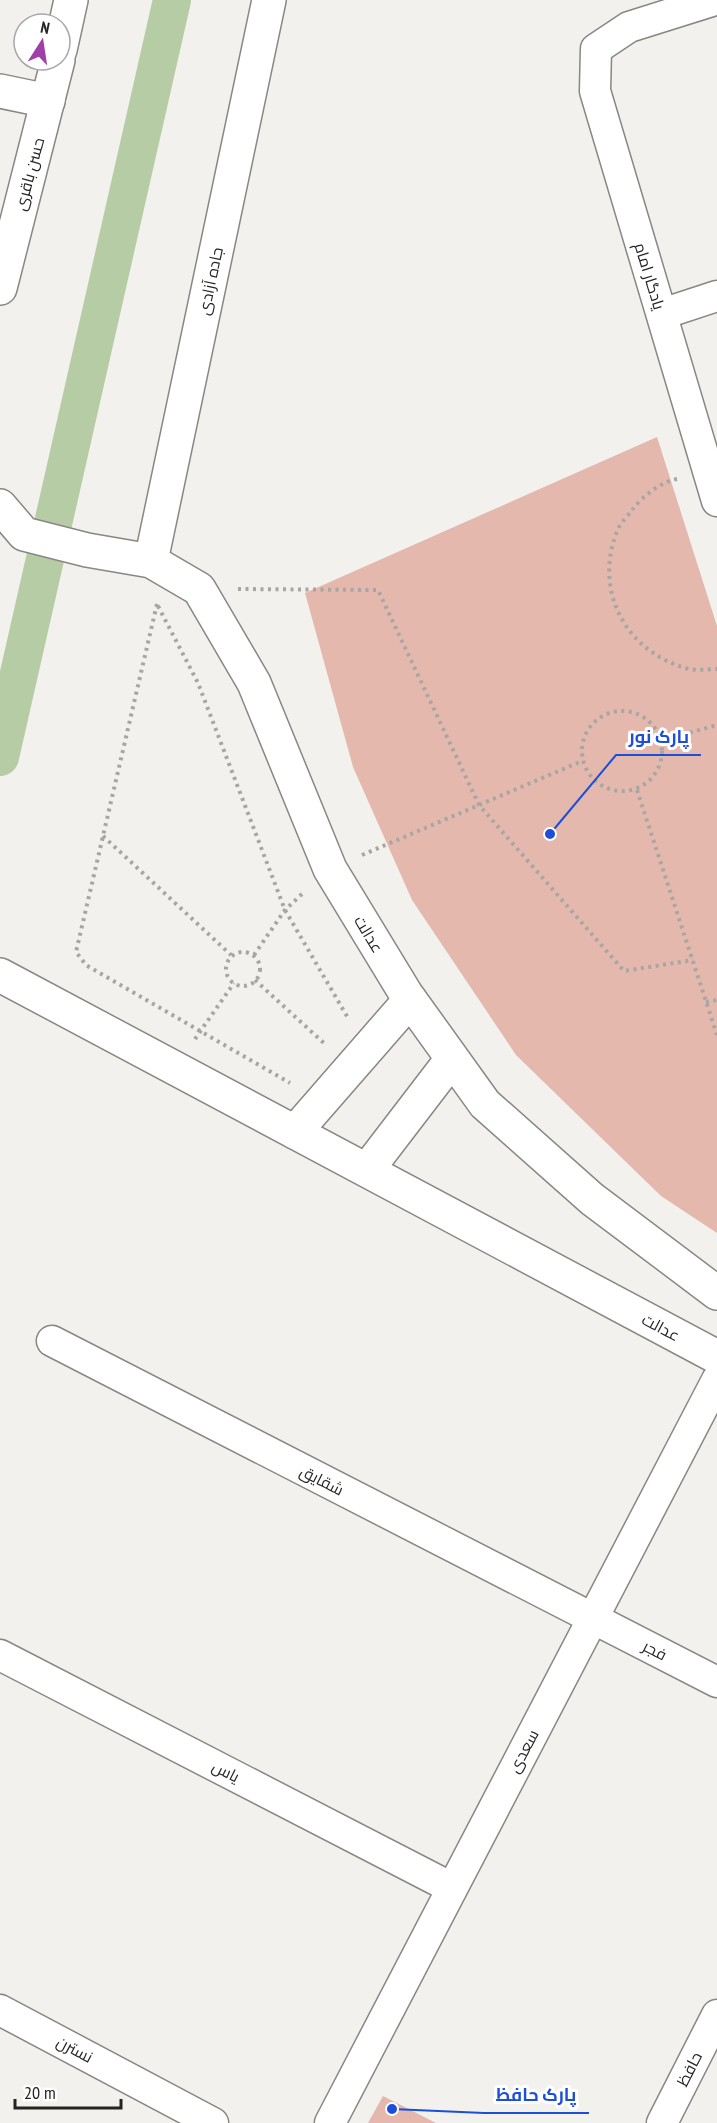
<svg xmlns="http://www.w3.org/2000/svg" width="717" height="2123" font-family="'PT Sans Narrow',Cairo,sans-serif">
	<style>
		.green { fill: #e4b8ac }
		.lines { fill: none; stroke-linecap: round; stroke-linejoin: round }
		.canal { stroke: #b6cca4; stroke-width: 38 }
		.minor-casing { stroke: #898784; stroke-width: 33 }
		.tertiary-casing { stroke: #898784; stroke-width: 36 }
		.secondary-casing { stroke: #898784; stroke-width: 36 }
		.path { stroke: #a8a6a3; stroke-width: 4; stroke-dasharray: 3 4.5; stroke-linecap: butt }
		.minor { stroke: #fff; stroke-width: 30 }
		.tertiary { stroke: #fff; stroke-width: 33 }
		.secondary { stroke: #fff; stroke-width: 33 }
		.labels { text-anchor: middle; dominant-baseline: central; stroke-width: 6; stroke-linejoin: round; paint-order: stroke }
		.street-label { font-size: 16px; fill: #252422; stroke: #fff }
		.leader { fill: none; stroke: #1d4ed8; stroke-width: 2 }
		.callout-dot { fill: #1d4ed8; stroke: #fff; stroke-width: 2 }
		.callout-label { font-size: 18px; text-anchor: middle; font-weight: bold; fill: #1d4ed8; stroke: #fff; stroke-width: 6; stroke-linejoin: round; paint-order: stroke }
	</style>
	<rect width="100%" height="100%" fill="#f3f1ed"/>
	<!-- green -->
	<g class="green">
		<polygon points="657,437 717,626 717,1233 661,1196 516,1055 412,900 353,767 305,593"/>
		<polygon points="383,2096 436,2123 368,2123"/>
	</g>
	<g class="lines">
		<!-- canal -->
		<polyline class="canal" points="0,757 172,0"/>
		<defs>
			<g id="minor">
				<polyline points="715,0 629,27 596,49 595,91 717,501"/>
				<polyline points="662,314 717,296"/>
				<polyline points="52,1341 717,1682"/>
				<polyline points="0,1655 452,1888"/>
				<polyline points="0,2010 213,2123"/>
				<polyline points="330,2123 717,1380"/>
				<polyline points="662,2123 717,2015"/>
			</g>
			<polyline id="tertiary" points="151,561 269,0"/>
			<g id="secondary">
				<polyline points="60,50 71,0"/>
				<polyline points="0,91 48,101"/>
				<polyline points="0,288 58,60"/>
				<polyline points="0,506 24,534 87,550 151,561 199,589 254,683 330,869 406,994 485,1104 592,1199 717,1293"/>
				<polyline points="0,975 717,1357"/>
				<polyline points="295,1132 410,1000"/>
				<polyline points="367,1170 452,1059"/>
			</g>
		</defs>
		<!-- minor casing -->
		<use href="#minor" class="minor-casing"/>
		<!-- tertiary casing -->
		<use href="#tertiary" class="tertiary-casing"/>
		<!-- secondary casing -->
		<use href="#secondary" class="secondary-casing"/>
		<!-- path -->
		<g class="path">
			<path d="M677,479c-17,3 -35,18 -45,31 -4,6 -11,12 -14,19 -26,61 8,124 71,140 9,2 19,0 28,0"/>
			<polyline points="238,589 378,590 479,805 624,971 693,960"/>
			<polyline points="157,604 76,952 86,965 290,1083"/>
			<polyline points="158,606 198,683 285,910 348,1018"/>
			<circle cx="622" cy="751" r="40"/>
			<polyline points="661,741 717,725"/>
			<polyline points="637,790 717,1035"/>
			<polyline points="103,836 231,955"/>
			<polyline points="362,855 582,761"/>
			<circle cx="243" cy="969" r="17"/>
			<polyline points="254,955 285,910 303,893"/>
			<polyline points="255,980 326,1045"/>
			<polyline points="706,1002 717,1000"/>
			<polyline points="195,1039 234,983"/>
		</g>
		<!-- minor -->
		<use href="#minor" class="minor"/>
		<!-- tertiary -->
		<use href="#tertiary" class="tertiary"/>
		<!-- secondary -->
		<use href="#secondary" class="secondary"/>
	</g>
	<g class="labels">
		<!-- street labels -->
		<g class="street-label">
			<text transform="translate(29 174) rotate(-75)">حسن باقری</text>
			<text transform="translate(650 276) rotate(73)">یادگار امام</text>
			<text transform="translate(210 281) rotate(-78)">جاده آزادی</text>
			<text transform="translate(369 934) rotate(59)">عدالت</text>
			<text transform="translate(661 1327) rotate(28)">عدالت</text>
			<text transform="translate(322 1480) rotate(27)">شقایق</text>
			<text transform="translate(655 1650) rotate(27)">فجر</text>
			<text transform="translate(523 1751) rotate(-62)">سعدی</text>
			<text transform="translate(226 1771) rotate(27)">یاس</text>
			<text transform="translate(75 2049) rotate(28)">نسترن</text>
			<text transform="translate(689 2069) rotate(-63)">حافظ</text>
		</g>
	</g>
	<!-- callouts -->
	<path class="leader" d="M550 834L616 755H701M392 2109L484 2113H589"/>
	<g class="callout-dot">
		<circle cx="550" cy="834" r="6"/>
		<circle cx="392" cy="2109" r="6"/>
	</g>
	<g class="callout-label">
		<text x="659" y="743">پارک نور</text>
		<text x="536" y="2101">پارک حافظ</text>
	</g>
	<!-- north arrow -->
	<g transform="translate(42 42) rotate(12)"><circle r="28" fill="#ffffff" stroke="#a8a7a7" stroke-width="1.5"/>
	<path d="M0-4.5L10 22L0 15L-10 22Z" fill="#9f3fa7"/>
	<text y="-9" font-size="16" font-weight="bold" text-anchor="middle" fill="#252422">N</text>
	</g>
	<!-- scale -->
	<path d="M15 2099v9h106v-9" fill="none" stroke="#252422" stroke-width="3"/>
	<text x="24" y="2099" font-size="18" fill="#252422" stroke="#ffffff" stroke-width="4.5" paint-order="stroke">20 m</text>
</svg>
